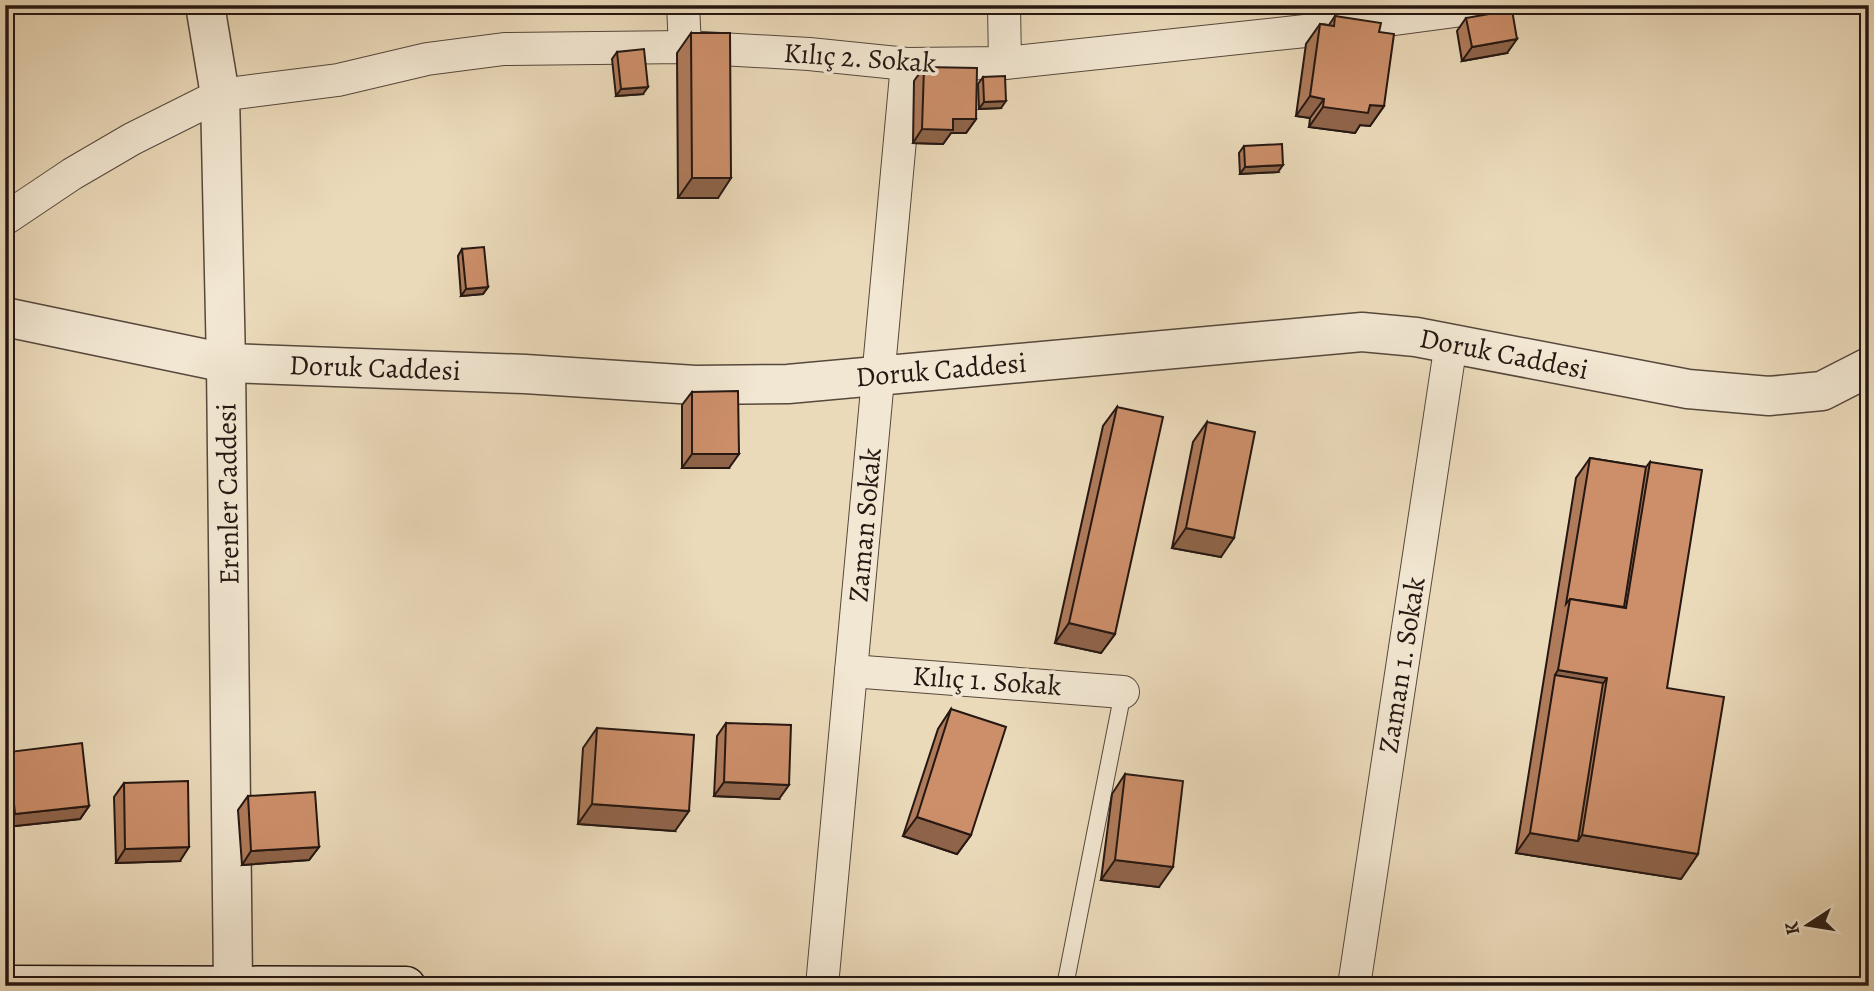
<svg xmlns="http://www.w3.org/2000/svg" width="1874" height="991" font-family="Alegreya,serif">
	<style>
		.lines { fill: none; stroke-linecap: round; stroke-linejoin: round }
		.service-casing { stroke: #56483c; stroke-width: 18 }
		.minor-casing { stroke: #56483c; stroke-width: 34 }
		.tertiary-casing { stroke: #56483c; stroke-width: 41 }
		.secondary-casing { stroke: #251712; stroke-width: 41 }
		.service { stroke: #f2e7d2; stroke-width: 16 }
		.minor { stroke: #f2e7d2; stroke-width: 32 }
		.tertiary { stroke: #f2e7d2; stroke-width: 38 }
		.secondary { stroke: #f2e7d2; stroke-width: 38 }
		.wall { fill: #af7b5b; stroke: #251712; stroke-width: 2 }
		.shaded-wall { fill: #8f644a; stroke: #251712; stroke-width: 2 }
		.building { fill: #cc8f6a; stroke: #251712; stroke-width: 2 }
		.labels { text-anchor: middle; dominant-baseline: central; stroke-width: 7; stroke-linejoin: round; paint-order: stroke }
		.street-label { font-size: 28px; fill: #251712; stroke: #f2e7d2 }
	</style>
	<rect width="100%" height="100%" fill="#ebdaba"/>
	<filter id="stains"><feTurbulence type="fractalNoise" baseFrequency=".00286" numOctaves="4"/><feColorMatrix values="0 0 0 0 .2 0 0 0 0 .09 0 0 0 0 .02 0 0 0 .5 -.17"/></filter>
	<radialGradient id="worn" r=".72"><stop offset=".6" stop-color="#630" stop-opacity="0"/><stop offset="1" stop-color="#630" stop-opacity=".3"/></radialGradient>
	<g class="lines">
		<defs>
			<polyline id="service" points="1065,986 1123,692"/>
			<g id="minor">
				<polyline points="683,5 685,47"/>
				<polyline points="1004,5 1005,63"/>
				<polyline points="5,219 72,174 132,139 220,95 338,80 427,59 504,49 685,47 809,54 907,64 1005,63 1305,31 1500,5"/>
				<polyline points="851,671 1123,692"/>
				<polyline points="822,986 907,64"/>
				<polyline points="1354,986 1451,343"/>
			</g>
			<g id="tertiary">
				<polyline points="205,5 220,95 226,363 233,984"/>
				<polyline points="5,317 226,363 525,374 695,385 788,384 1362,332 1416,337 1688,389 1769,396 1822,391 1869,367"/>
			</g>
			<polyline id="secondary" points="5,985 406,986"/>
		</defs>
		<!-- service casing -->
		<use href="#service" class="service-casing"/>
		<!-- minor casing -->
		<use href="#minor" class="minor-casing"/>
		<!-- tertiary casing -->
		<use href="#tertiary" class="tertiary-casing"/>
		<!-- secondary casing -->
		<use href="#secondary" class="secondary-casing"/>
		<!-- service -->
		<use href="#service" class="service"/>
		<!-- minor -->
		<use href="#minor" class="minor"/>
		<!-- tertiary -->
		<use href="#tertiary" class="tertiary"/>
		<!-- secondary -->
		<use href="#secondary" class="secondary"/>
	</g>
	<!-- wall -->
	<g class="wall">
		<polygon points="258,5 294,5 259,11"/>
		<polygon points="1335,16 1379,32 1384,106 1370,126 1360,125 1355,133 1309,127 1310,118 1296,116 1306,44 1320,24 1329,25"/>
		<polygon points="1466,18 1507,53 1462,61 1457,31"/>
		<polygon points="691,33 718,198 678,198 677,53"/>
		<polygon points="617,52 643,94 616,96 612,59"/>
		<polygon points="924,67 976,119 966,133 951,133 943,144 913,143 914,81"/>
		<polygon points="983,77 1001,108 979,109 978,84"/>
		<polygon points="1244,146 1278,172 1240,174 1239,153"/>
		<polygon points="462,249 488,287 483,294 461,296 458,256"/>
		<polygon points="692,392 729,468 682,468 682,405"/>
		<polygon points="1117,407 1115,634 1101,653 1055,643 1103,426"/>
		<polygon points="1207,422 1221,557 1172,548 1193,442"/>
		<polygon points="1590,458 1646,467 1650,462 1667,688 1698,854 1681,879 1516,853 1576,478"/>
		<polygon points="951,709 971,835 957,854 903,836 938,729"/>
		<polygon points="726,723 779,799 714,796 717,736"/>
		<polygon points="597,728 675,831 578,824 583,748"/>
		<polygon points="9,752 89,806 80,819 6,827 5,757"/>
		<polygon points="1125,774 1159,887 1101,880 1112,794"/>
		<polygon points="124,783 180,861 116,863 114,797"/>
		<polygon points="248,796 319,847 309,860 242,865 238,810"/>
	</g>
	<!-- shaded-wall -->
	<g class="shaded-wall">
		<polygon points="263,5 294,5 259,11"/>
		<polygon points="1517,39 1507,53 1462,61 1472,47"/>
		<polygon points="648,87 643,94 616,96 621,89"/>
		<polygon points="1310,96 1324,99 1310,118 1296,116"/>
		<polygon points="1006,101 1001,108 979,109 984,102"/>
		<polygon points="1370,105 1384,106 1370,126 1360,125 1355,133 1309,127 1323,107"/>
		<polygon points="953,119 976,119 966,133 951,133 943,144 913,143 922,129"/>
		<polygon points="1283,165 1278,172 1240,174 1245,167"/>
		<polygon points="692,178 731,178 718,198 678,198"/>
		<polygon points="488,287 483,294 461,296 466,289"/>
		<polygon points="692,454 739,454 729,468 682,468"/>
		<polygon points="1186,528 1234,538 1221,557 1172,548"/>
		<polygon points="1069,623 1115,634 1101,653 1055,643"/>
		<polygon points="1558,670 1607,678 1589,703 1555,675"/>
		<polygon points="724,782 789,785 779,799 714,796"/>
		<polygon points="592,804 689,811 675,831 578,824"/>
		<polygon points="89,806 80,819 6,827 15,814"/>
		<polygon points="917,817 971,835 957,854 903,836"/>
		<polygon points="1530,833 1578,841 1582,835 1698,854 1681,879 1516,853"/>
		<polygon points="189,847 180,861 116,863 125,849"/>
		<polygon points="319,847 309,860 242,865 251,851"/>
		<polygon points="1115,860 1173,867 1159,887 1101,880"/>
	</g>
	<!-- building -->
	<g class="building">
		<polygon points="1512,10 1517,39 1472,47 1466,18"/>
		<polygon points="1335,16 1381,23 1379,32 1394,34 1384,106 1370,105 1368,113 1323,107 1324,99 1310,96 1320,24 1334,26"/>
		<polygon points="691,33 730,33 731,178 692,178"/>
		<polygon points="644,49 648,87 621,89 617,52"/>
		<polygon points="924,67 977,68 976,119 953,119 953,130 922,129"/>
		<polygon points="1005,76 1006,101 984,102 983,77"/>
		<polygon points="1282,144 1283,165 1245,167 1244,146"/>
		<polygon points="484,247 488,287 466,289 462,249"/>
		<polygon points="738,391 739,454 692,454 692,392"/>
		<polygon points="1117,407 1163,417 1115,634 1069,623"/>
		<polygon points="1207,422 1255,432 1234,538 1186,528"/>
		<polygon points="1590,458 1646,467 1624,607 1570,599 1566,604"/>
		<polygon points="1650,462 1702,470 1667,688 1724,697 1698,854 1582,835 1607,678 1558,670 1570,599 1626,608"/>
		<polygon points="1555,675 1603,683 1578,841 1530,833"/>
		<polygon points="951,709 1006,727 971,835 917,817"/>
		<polygon points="726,723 791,725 789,785 724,782"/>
		<polygon points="597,728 694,735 689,811 592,804"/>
		<polygon points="82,743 89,806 15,814 9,752"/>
		<polygon points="1125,774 1183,781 1173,867 1115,860"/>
		<polygon points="188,781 189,847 125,849 124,783"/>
		<polygon points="315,792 319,847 251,851 248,796"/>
	</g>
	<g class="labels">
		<!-- street labels -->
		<g class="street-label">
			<text transform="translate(860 58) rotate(4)">Kılıç 2. Sokak</text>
			<text transform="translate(1504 354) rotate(11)">Doruk Caddesi</text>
			<text transform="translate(375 368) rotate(2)">Doruk Caddesi</text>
			<text transform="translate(941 370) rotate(-5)">Doruk Caddesi</text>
			<text transform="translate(228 494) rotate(-91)">Erenler Caddesi</text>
			<text transform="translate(865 525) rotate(-85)">Zaman Sokak</text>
			<text transform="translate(1402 665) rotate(-81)">Zaman 1. Sokak</text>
			<text transform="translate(987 681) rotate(4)">Kılıç 1. Sokak</text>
		</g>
	</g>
	<!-- margin -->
	<rect width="1874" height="991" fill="none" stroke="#ebdaba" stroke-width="28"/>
	<rect x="7" y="7" width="1860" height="977" fill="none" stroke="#251712" stroke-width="3.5"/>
	<rect x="14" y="14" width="1846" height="963" fill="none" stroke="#251712" stroke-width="2"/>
	<!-- north arrow -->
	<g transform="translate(1808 925) rotate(258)" stroke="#f2e7d2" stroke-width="5" paint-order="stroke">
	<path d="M0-5L12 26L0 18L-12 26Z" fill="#251712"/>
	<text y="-10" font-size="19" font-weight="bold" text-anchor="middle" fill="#251712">K</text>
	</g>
	<rect width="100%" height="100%" filter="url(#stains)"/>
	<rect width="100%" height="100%" fill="url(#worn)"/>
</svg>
